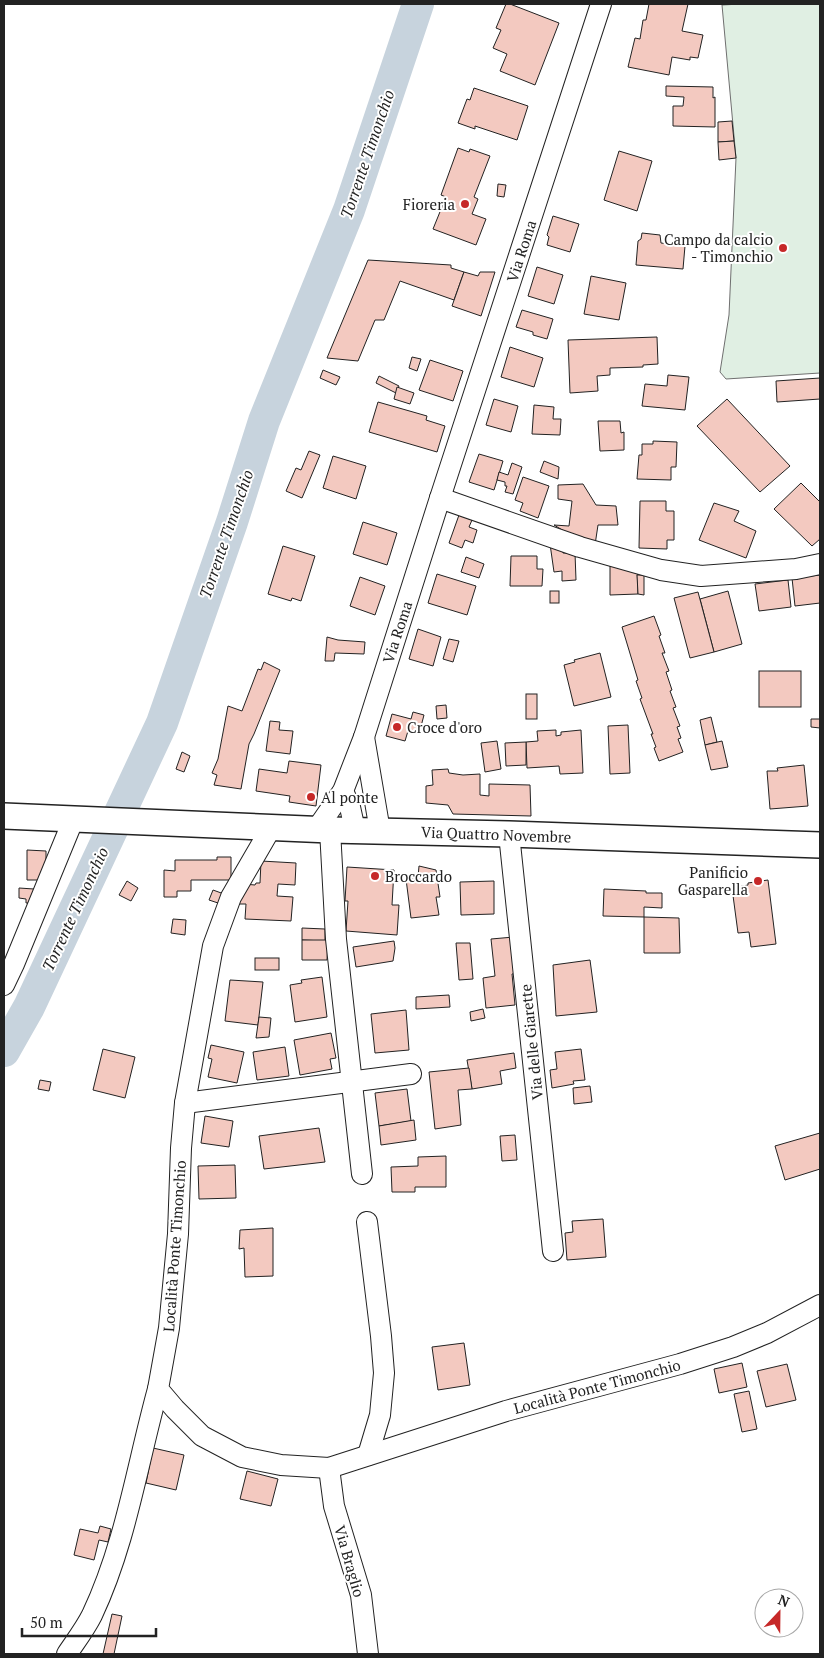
<svg xmlns="http://www.w3.org/2000/svg" width="824" height="1658" font-family="'PT Serif',serif">
	<style>
		.green { fill: #e0efe3; stroke: #6f6f6f }
		.lines { fill: none; stroke-linecap: round; stroke-linejoin: round }
		.river { stroke: #c7d3dd; stroke-width: 32 }
		.building { fill: #f3c9c0; stroke: #222 }
		.minor-casing { stroke: #222; stroke-width: 22 }
		.major-casing { stroke: #222; stroke-width: 28 }
		.minor { stroke: #fff; stroke-width: 20 }
		.major { stroke: #fff; stroke-width: 25 }
		.poi-dot { fill: #c62828; stroke: #fff; stroke-width: 2 }
		.labels { text-anchor: middle; dominant-baseline: central; stroke-width: 4; stroke-linejoin: round; paint-order: stroke }
		.poi-label { font-size: 15px; fill: #222; stroke: #fff; text-anchor: end }
		.street-label { font-size: 15px; fill: #222; stroke: #fff }
		.water-label { font-size: 16px; font-style: italic; fill: #222; stroke: #fff }
	</style>
	<rect width="100%" height="100%" fill="#fff"/>
	<!-- green -->
	<polygon class="green" points="741,4 820,4 820,373 726,379 720,372 729,315 736,158 722,5"/>
	<g class="lines">
		<!-- river -->
		<polyline class="river" points="4,1051 29,1007 162,723 232,522 264,421 349,210 418,4"/>
	</g>
	<!-- building -->
	<g class="building">
		<polygon points="506,4 510,4 559,23 535,85 500,71 507,54 493,48 501,30 496,28"/>
		<polygon points="649,4 688,4 682,31 703,35 698,58 690,57 690,60 672,57 669,75 628,67 635,38 640,39 643,20 646,20"/>
		<polygon points="666,86 713,87 713,98 715,97 715,127 673,126 673,106 683,106 684,97 666,96"/>
		<polygon points="474,88 528,106 517,140 475,126 475,129 458,123 467,99 470,100"/>
		<polygon points="732,121 734,141 718,142 718,122"/>
		<polygon points="734,141 736,158 719,160 718,142"/>
		<polygon points="458,148 469,152 470,149 490,156 474,197 478,199 472,214 486,219 476,245 433,229 446,197 441,195"/>
		<polygon points="619,151 652,161 637,211 604,200"/>
		<polygon points="498,184 506,185 504,197 497,196"/>
		<polygon points="553,216 579,224 570,252 547,245 549,237 547,235"/>
		<polygon points="642,233 660,235 661,243 685,246 683,269 636,265 638,241 641,239"/>
		<polygon points="368,260 451,265 451,268 464,272 454,300 400,281 384,320 375,320 358,361 327,358"/>
		<polygon points="537,267 563,275 554,304 528,296"/>
		<polygon points="464,272 478,276 480,272 495,272 481,316 452,306"/>
		<polygon points="591,276 626,283 619,320 584,314"/>
		<polygon points="522,310 553,319 547,339 533,335 533,332 516,327"/>
		<polygon points="657,337 658,364 643,365 643,367 610,368 610,375 597,376 598,391 570,393 568,340"/>
		<polygon points="510,347 543,358 534,387 501,377"/>
		<polygon points="412,357 421,359 417,371 409,368"/>
		<polygon points="430,360 463,371 453,401 419,390"/>
		<polygon points="323,370 340,377 336,385 320,378"/>
		<polygon points="668,375 689,377 685,410 642,406 645,384 667,386"/>
		<polygon points="379,376 399,386 396,393 376,383"/>
		<polygon points="820,378 820,399 777,402 776,381"/>
		<polygon points="397,387 414,393 410,404 394,399"/>
		<polygon points="494,399 518,406 511,432 486,425"/>
		<polygon points="727,399 790,466 760,492 697,426"/>
		<polygon points="378,402 427,416 426,420 445,426 437,452 369,432"/>
		<polygon points="534,405 554,407 553,419 561,419 560,435 532,434"/>
		<polygon points="598,421 620,421 621,433 624,432 624,450 600,451"/>
		<polygon points="653,441 677,442 676,467 671,467 671,480 637,479 639,455 642,455 642,444 653,444"/>
		<polygon points="309,451 320,455 302,498 286,491 296,468 301,470"/>
		<polygon points="479,454 503,461 494,490 469,482"/>
		<polygon points="333,456 366,466 356,499 323,488"/>
		<polygon points="544,461 559,467 558,479 540,472"/>
		<polygon points="512,463 522,467 513,494 505,492 507,486 505,486 505,482 497,480 499,472 508,475"/>
		<polygon points="523,477 549,486 538,518 520,511 523,503 515,500"/>
		<polygon points="801,483 820,502 820,539 812,546 774,509"/>
		<polygon points="583,484 596,505 616,506 618,525 598,525 595,545 565,536 564,531 554,525 569,526 572,501 558,499 558,485"/>
		<polygon points="640,501 666,501 666,511 674,511 674,540 667,540 667,549 639,548"/>
		<polygon points="714,503 739,511 734,521 756,531 746,558 699,540"/>
		<polygon points="459,515 472,520 469,527 477,530 473,543 465,540 462,548 449,543"/>
		<polygon points="363,522 397,533 387,565 353,554"/>
		<polygon points="550,544 562,545 563,553 575,553 576,580 562,581 562,571 554,572"/>
		<polygon points="283,546 315,556 301,601 292,598 291,601 268,594"/>
		<polygon points="511,556 537,556 537,569 543,569 542,586 510,586"/>
		<polygon points="466,557 484,564 479,578 461,572"/>
		<polygon points="610,564 637,567 638,594 610,595"/>
		<polygon points="437,574 476,586 467,615 428,603"/>
		<polygon points="637,575 644,575 644,595 638,594"/>
		<polygon points="820,575 820,603 795,606 792,578"/>
		<polygon points="360,577 385,586 375,615 350,606"/>
		<polygon points="788,580 791,607 759,611 755,584"/>
		<rect x="550" y="591" width="9" height="12"/>
		<polygon points="728,591 742,644 714,652 700,599"/>
		<polygon points="698,592 714,652 690,658 674,598"/>
		<polygon points="654,616 661,635 659,636 665,653 662,653 669,671 666,672 672,690 670,691 676,707 673,708 680,726 677,727 681,738 678,739 683,752 659,761 654,748 656,747 651,734 653,734 640,699 642,698 636,681 638,680 622,627"/>
		<polygon points="418,629 441,637 433,666 409,659"/>
		<polygon points="327,637 338,640 365,642 364,654 335,653 334,661 325,661"/>
		<polygon points="449,639 459,641 453,662 443,659"/>
		<polygon points="600,653 611,697 574,706 564,665 575,662 574,660"/>
		<polygon points="264,662 280,670 254,734 249,744 241,789 214,785 217,775 212,773 218,759 228,706 242,711 258,669 261,670"/>
		<rect x="759" y="671" width="42" height="36"/>
		<rect x="526" y="694" width="11" height="25"/>
		<polygon points="446,705 447,718 437,719 436,706"/>
		<polygon points="413,712 424,715 419,734 408,731 405,741 386,736 392,714 411,719"/>
		<polygon points="711,717 717,742 705,745 700,720"/>
		<polygon points="811,719 820,719 820,728 811,727"/>
		<polygon points="270,721 280,722 279,730 293,731 290,754 266,751"/>
		<polygon points="628,725 630,773 610,774 608,726"/>
		<polygon points="556,730 556,736 561,735 561,732 581,730 583,773 560,774 559,766 527,768 526,742 538,741 537,731"/>
		<polygon points="497,741 501,769 485,772 481,743"/>
		<polygon points="722,741 728,767 711,770 705,745"/>
		<polygon points="526,742 526,765 506,766 505,743"/>
		<polygon points="182,752 190,756 184,772 176,769"/>
		<polygon points="289,761 321,765 316,806 289,802 290,796 256,791 259,769 287,773"/>
		<polygon points="804,765 808,806 770,809 767,771 778,771 777,768"/>
		<polygon points="448,769 449,773 463,775 480,774 480,795 489,796 489,784 530,785 531,816 453,814 448,805 426,803 426,786 433,785 432,770"/>
		<polygon points="27,850 46,851 46,880 27,880"/>
		<polygon points="217,857 231,857 231,880 191,880 191,891 177,891 177,897 164,897 164,870 175,871 175,860 217,860"/>
		<polygon points="261,861 296,863 295,885 278,884 277,896 293,897 291,921 245,919 246,904 235,904 244,884 255,885 256,883 260,883"/>
		<polygon points="419,866 436,870 440,897 436,897 439,915 411,918 406,879 418,877"/>
		<polygon points="347,867 394,870 392,905 399,905 397,935 346,931 348,901 345,901"/>
		<polygon points="768,880 776,944 751,947 749,932 738,933 732,888 748,885 748,883"/>
		<polygon points="127,881 138,888 131,901 119,895"/>
		<polygon points="494,881 494,914 461,915 460,882"/>
		<polygon points="19,888 34,889 34,903 26,903 26,899 19,898"/>
		<polygon points="604,889 646,891 646,893 662,893 662,908 644,907 644,917 603,916"/>
		<polygon points="213,890 224,894 221,904 209,900"/>
		<polygon points="644,917 679,918 680,953 644,953"/>
		<polygon points="173,919 186,920 185,935 171,933"/>
		<polygon points="302,928 325,929 325,941 302,940"/>
		<polygon points="514,937 518,973 512,974 515,1005 486,1008 483,978 495,976 491,939"/>
		<polygon points="302,940 328,940 327,960 302,960"/>
		<polygon points="394,941 395,948 393,961 356,967 353,947"/>
		<polygon points="456,943 470,943 473,979 459,980"/>
		<rect x="255" y="958" width="24" height="12"/>
		<polygon points="590,960 597,1012 556,1016 553,965"/>
		<polygon points="322,977 327,1017 295,1022 290,985 302,983 301,980"/>
		<polygon points="230,980 263,982 258,1025 225,1021"/>
		<polygon points="449,995 450,1007 416,1009 416,997"/>
		<polygon points="483,1009 485,1018 471,1021 470,1012"/>
		<polygon points="406,1010 409,1050 375,1053 371,1014"/>
		<polygon points="259,1017 271,1018 269,1037 256,1038"/>
		<polygon points="331,1033 336,1058 330,1059 332,1069 300,1075 294,1040"/>
		<polygon points="211,1045 244,1052 237,1083 208,1077 212,1059 208,1058"/>
		<polygon points="285,1047 289,1076 257,1080 253,1052"/>
		<polygon points="103,1049 135,1057 125,1098 93,1090"/>
		<polygon points="581,1049 585,1080 573,1081 574,1084 552,1088 550,1070 557,1069 555,1052"/>
		<polygon points="514,1053 516,1068 500,1071 502,1084 472,1089 467,1060"/>
		<polygon points="469,1068 472,1089 458,1090 461,1125 435,1129 429,1072"/>
		<polygon points="40,1080 51,1082 49,1091 38,1089"/>
		<polygon points="590,1086 592,1102 574,1104 573,1088"/>
		<polygon points="407,1089 411,1121 379,1126 375,1093"/>
		<polygon points="205,1116 233,1121 229,1147 201,1143"/>
		<polygon points="414,1120 416,1140 381,1145 379,1126"/>
		<polygon points="319,1128 325,1162 264,1169 259,1136"/>
		<polygon points="820,1133 820,1169 785,1180 775,1146"/>
		<polygon points="515,1135 517,1160 502,1161 500,1136"/>
		<polygon points="446,1156 446,1187 415,1187 415,1192 392,1192 391,1167 418,1166 418,1157"/>
		<polygon points="235,1165 236,1198 199,1199 198,1166"/>
		<polygon points="603,1219 606,1257 567,1260 565,1233 573,1232 572,1221"/>
		<polygon points="273,1228 273,1276 245,1277 244,1248 239,1249 240,1230"/>
		<polygon points="464,1343 470,1385 438,1390 432,1347"/>
		<polygon points="742,1363 747,1387 719,1393 714,1369"/>
		<polygon points="787,1364 796,1400 766,1407 757,1371"/>
		<polygon points="749,1391 757,1429 742,1432 734,1394"/>
		<polygon points="153,1448 184,1455 176,1490 146,1483"/>
		<polygon points="247,1471 278,1479 271,1506 240,1499"/>
		<polygon points="100,1526 111,1529 108,1542 99,1540 94,1560 74,1555 80,1529 98,1533"/>
		<polygon points="112,1614 122,1616 114,1654 103,1654"/>
	</g>
	<g class="lines">
		<defs>
			<g id="minor">
				<polyline points="440,498 580,547 661,570 701,576 796,569 820,564"/>
				<polyline points="364,737 380,831"/>
				<polyline points="343,791 350,807 355,830"/>
				<polyline points="271,828 231,897 213,946 185,1103 181,1148 178,1234 169,1328 158,1389 175,1409 202,1436 242,1457 281,1465 329,1468 506,1411 680,1364 733,1347 767,1333 820,1305"/>
				<polyline points="316,830 343,791 364,737 440,498 601,4"/>
				<polyline points="330,830 336,939 362,1174"/>
				<polyline points="509,834 553,1251"/>
				<polyline points="4,985 14,964 74,818"/>
				<polyline points="185,1103 411,1074"/>
				<polyline points="367,1222 381,1336 384,1373 380,1415 368,1455"/>
				<polyline points="329,1468 334,1506 361,1595 368,1654"/>
				<path d="M67,1654c8,-12 18,-25 25,-39 34,-72 45,-150 66,-226"/>
			</g>
			<polyline id="major" points="4,816 330,830 509,834 820,845"/>
		</defs>
		<!-- minor casing -->
		<use href="#minor" class="minor-casing"/>
		<!-- major casing -->
		<use href="#major" class="major-casing"/>
		<!-- minor -->
		<use href="#minor" class="minor"/>
		<!-- major -->
		<use href="#major" class="major"/>
	</g>
	<!-- markers -->
	<g class="poi-dot">
		<circle cx="465" cy="204" r="5"/>
		<circle cx="783" cy="248" r="5"/>
		<circle cx="397" cy="727" r="5"/>
		<circle cx="311" cy="797" r="5"/>
		<circle cx="375" cy="876" r="5"/>
		<circle cx="758" cy="881" r="5"/>
	</g>
	<g class="labels">
		<!-- poi labels -->
		<g class="poi-label">
			<text x="455" y="204">Fioreria</text>
			<text x="773" y="239">Campo da calcio<tspan x="773" dy="17">- Timonchio</tspan></text>
			<text x="407" y="727" text-anchor="start">Croce d'oro</text>
			<text x="321" y="797" text-anchor="start">Al ponte</text>
			<text x="748" y="872">Panificio<tspan x="748" dy="17">Gasparella</tspan></text>
			<text x="385" y="876" text-anchor="start">Broccardo</text>
		</g>
		<!-- street labels -->
		<g class="street-label">
			<text transform="translate(521 251) rotate(-72)">Via Roma</text>
			<text transform="translate(397 632) rotate(-72)">Via Roma</text>
			<text transform="translate(496 834) rotate(2)">Via Quattro Novembre</text>
			<text transform="translate(531 1042) rotate(-96)">Via delle Giarette</text>
			<text transform="translate(174 1246) rotate(-86)">Località Ponte Timonchio</text>
			<text transform="translate(597 1386) rotate(-15)">Località Ponte Timonchio</text>
			<text transform="translate(350 1561) rotate(74)">Via Braglio</text>
		</g>
		<!-- water labels -->
		<g class="water-label">
			<text transform="translate(367 154) rotate(-71)">Torrente Timonchio</text>
			<text transform="translate(226 534) rotate(-71)">Torrente Timonchio</text>
			<text transform="translate(75 909) rotate(-65)">Torrente Timonchio</text>
		</g>
	</g>
	<!-- border -->
	<rect width="824" height="1658" fill="none" stroke="#222222" stroke-width="10"/>
	<!-- north arrow -->
	<g transform="translate(779 1613) rotate(22)"><circle r="24" fill="#ffffff" stroke="#a7a7a7"/>
	<path d="M0-4L9 19L0 12L-9 19Z" fill="#c62828"/>
	<text y="-8" font-size="14" font-weight="bold" text-anchor="middle" fill="#222222">N</text>
	</g>
	<!-- scale -->
	<path d="M22 1628v8h134v-8" fill="none" stroke="#222222" stroke-width="2.5"/>
	<text x="30" y="1628" font-size="15" fill="#222222" stroke="#ffffff" stroke-width="4" paint-order="stroke">50 m</text>
</svg>
